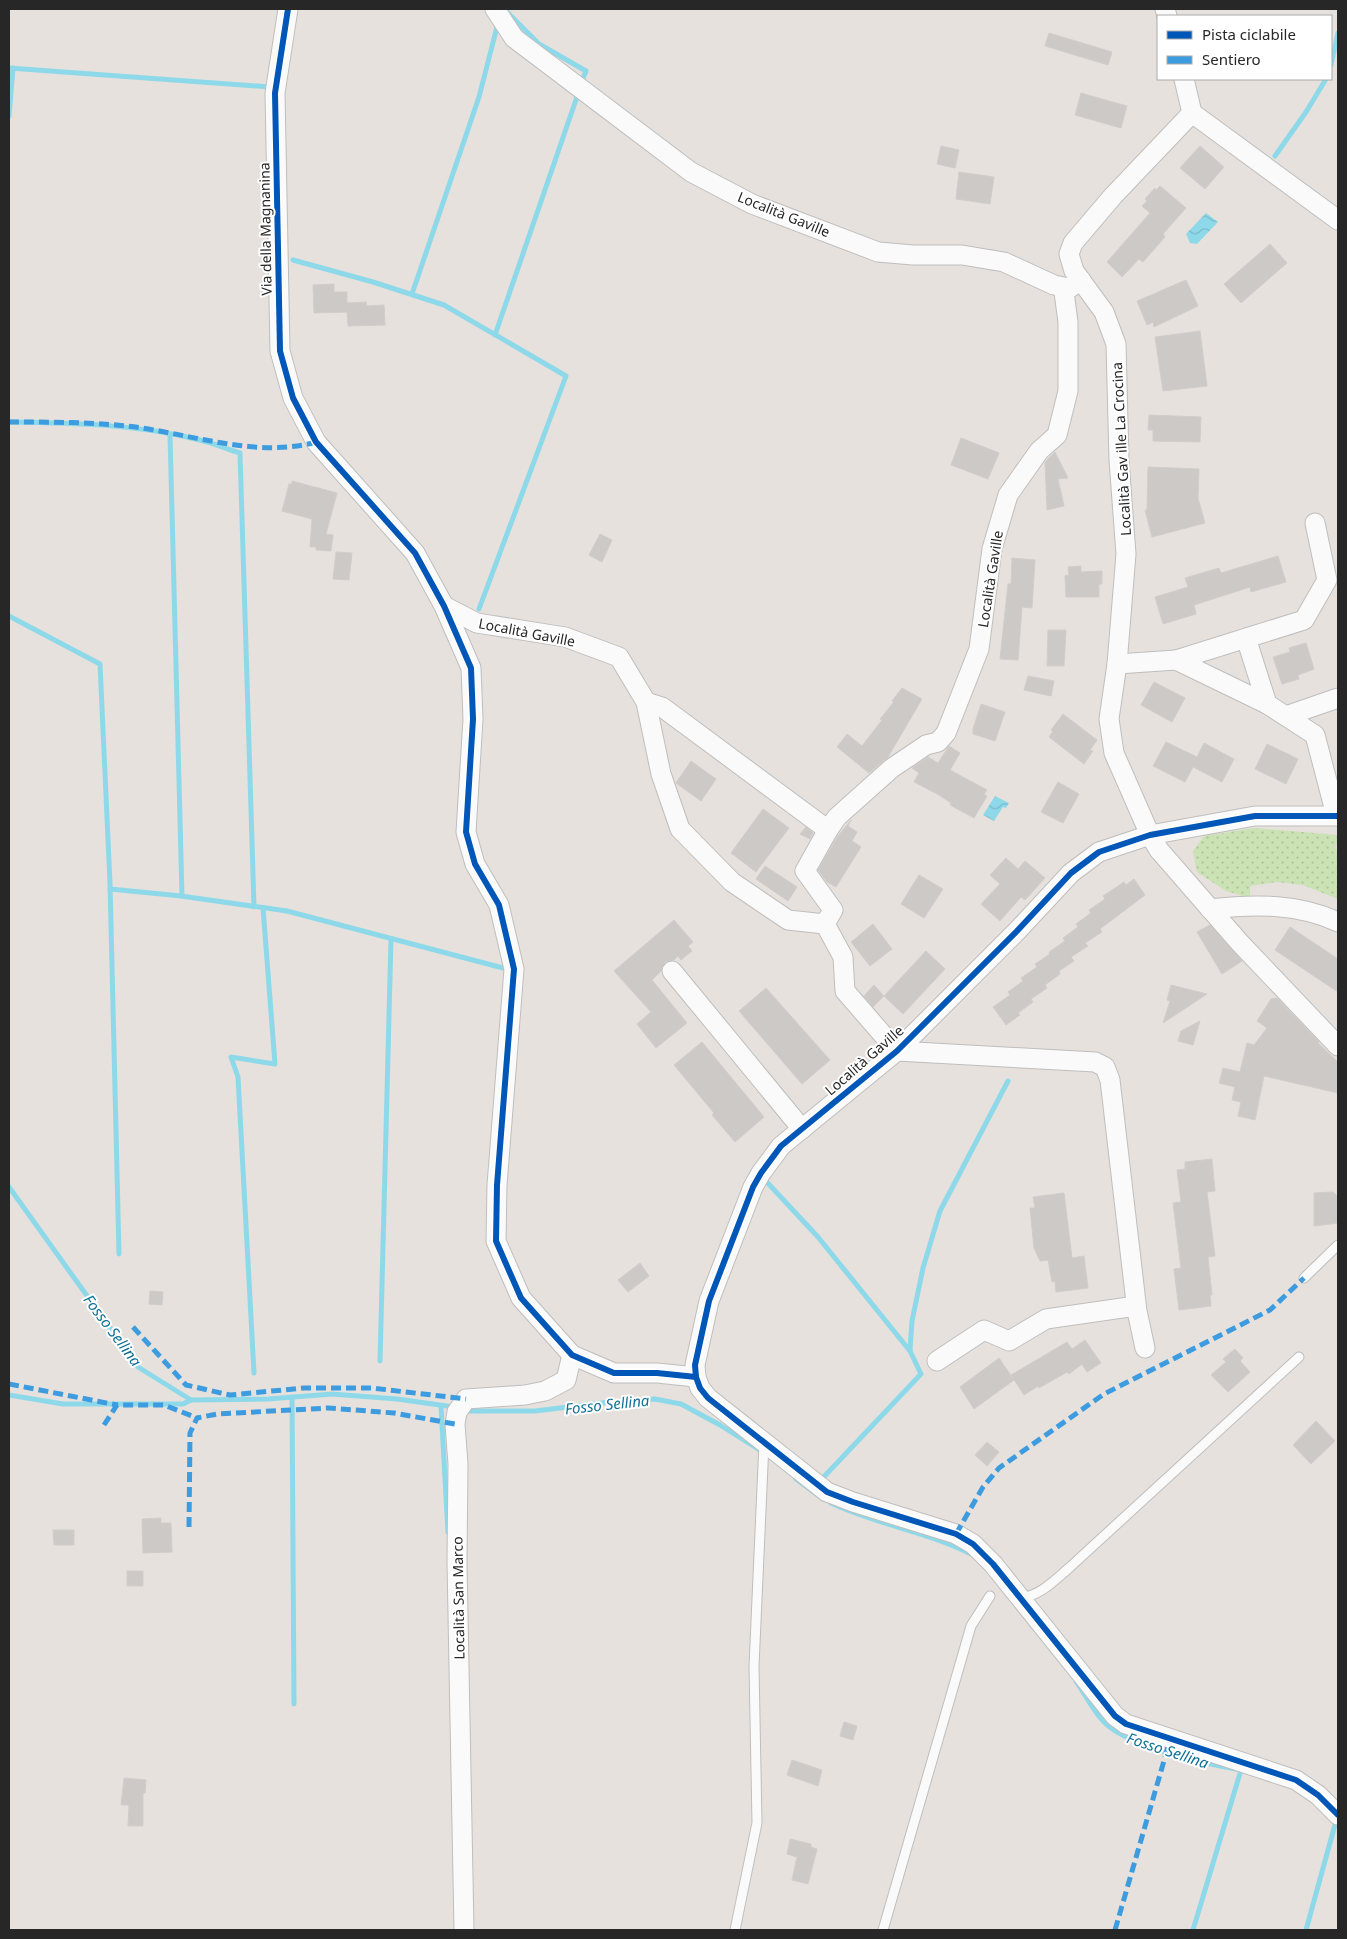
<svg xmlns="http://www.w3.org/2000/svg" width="1347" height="1939" font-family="'Noto Sans',sans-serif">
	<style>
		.park { fill: url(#park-dots) }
		.water { fill: url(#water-waves) }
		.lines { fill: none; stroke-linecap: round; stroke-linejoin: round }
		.stream { stroke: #8ed9e9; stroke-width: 5 }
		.building { fill: #cdc9c6; stroke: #d1cdc8 }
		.lane-casing { stroke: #bfbebe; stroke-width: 11 }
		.street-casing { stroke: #bfbebe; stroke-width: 21 }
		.lane { stroke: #fbfafa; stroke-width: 9 }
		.street { stroke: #fbfafa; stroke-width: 19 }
		.quiet { stroke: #3d9ce0; stroke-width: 5; stroke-dasharray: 10 5; stroke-linecap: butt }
		.cycleway-casing { stroke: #fff; stroke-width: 9 }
		.cycleway { stroke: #0057b8; stroke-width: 6 }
		.labels { text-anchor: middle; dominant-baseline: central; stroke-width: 4; stroke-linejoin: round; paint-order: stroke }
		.street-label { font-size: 14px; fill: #272727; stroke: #fff }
		.water-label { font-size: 15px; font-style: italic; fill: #0d7195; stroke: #fff }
	</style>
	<defs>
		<pattern id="park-dots" width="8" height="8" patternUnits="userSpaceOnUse" patternTransform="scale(1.25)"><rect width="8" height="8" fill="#cae2b4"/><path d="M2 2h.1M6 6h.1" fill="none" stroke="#aec29b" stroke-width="1.8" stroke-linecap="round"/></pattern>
		<pattern id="water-waves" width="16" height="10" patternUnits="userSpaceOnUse" patternTransform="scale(1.25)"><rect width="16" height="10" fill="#8ed9e9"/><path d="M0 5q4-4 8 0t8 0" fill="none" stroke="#7abac8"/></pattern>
	</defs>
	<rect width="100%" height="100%" fill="#e6e1dc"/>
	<!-- park -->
	<polygon class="park" points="1254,828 1338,835 1336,849 1338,849 1338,899 1303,885 1277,882 1250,886 1250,898 1226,891 1197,872 1193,851 1204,836"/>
	<!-- water -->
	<g class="water">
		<polygon points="1206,213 1218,222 1197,244 1190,243 1186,234"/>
		<polygon points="995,796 1009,803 1006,808 1003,807 994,821 983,815"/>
	</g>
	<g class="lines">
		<!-- stream -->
		<g class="stream">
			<polyline points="506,11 539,44 586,71 581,83"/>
			<polyline points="1331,65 1338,33"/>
			<polyline points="9,68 271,87"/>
			<polyline points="9,116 13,68"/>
			<polyline points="1275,156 1306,112 1326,79"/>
			<polyline points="293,260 373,282 444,305 566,376 479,609"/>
			<polyline points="412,294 479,97 498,23"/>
			<polyline points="495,335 579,91"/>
			<path d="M9,422c64,1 128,2 191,18 13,3 27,9 40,13l14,454"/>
			<polyline points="170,435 182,896"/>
			<polyline points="9,616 100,664 110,883 119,1254"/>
			<polyline points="110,889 181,896 287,911 503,968"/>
			<polyline points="764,1179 818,1237 910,1351 921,1374 819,1482"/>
			<polyline points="9,1187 138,1367 191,1400 268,1399 332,1394 397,1399 454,1407"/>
			<polyline points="910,1350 912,1321 923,1268 940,1211 1008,1081"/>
			<polyline points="380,1361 391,939"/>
			<polyline points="254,1373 238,1077 231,1057 275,1064 263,908"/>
			<polyline points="9,1395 63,1404 183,1404 191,1400"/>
			<polyline points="292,1397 294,1704"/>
			<polyline points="441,1406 448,1532"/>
			<polyline points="463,1410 467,1411 535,1411 610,1402 655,1399 681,1404 720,1425 758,1449"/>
			<polyline points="796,1479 823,1499"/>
			<path d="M831,1503c46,22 99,29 144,53"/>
			<path d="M1076,1681c9,13 17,30 28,41 25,25 98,41 132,47"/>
			<polyline points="1193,1930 1241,1770"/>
			<polyline points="1306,1930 1336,1821"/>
		</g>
	</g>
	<!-- building -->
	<g class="building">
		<polygon points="1049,33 1112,52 1108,65 1045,46"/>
		<polygon points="1081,93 1127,106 1121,128 1075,115"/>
		<polygon points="941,146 959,150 955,168 937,164"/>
		<polygon points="1200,146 1224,167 1205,189 1180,168"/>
		<polygon points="959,172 994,177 990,204 956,199"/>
		<polygon points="1160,186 1186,208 1163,234 1165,237 1143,262 1139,259 1122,277 1107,262 1150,213 1142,206 1147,201 1145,199 1155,188 1156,190"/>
		<polygon points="1270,244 1287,263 1241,303 1224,284"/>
		<polygon points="1186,280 1198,306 1154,327 1153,322 1147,325 1137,301"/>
		<polygon points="334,284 334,292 347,292 347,303 366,302 367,306 384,305 385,325 348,326 347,311 347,312 314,313 313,285"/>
		<polygon points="1200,331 1207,386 1163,391 1155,337"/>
		<polygon points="1149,415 1201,417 1200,442 1153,441 1153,430 1148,430"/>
		<polygon points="961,438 999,453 988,479 951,465"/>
		<polygon points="1055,452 1068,478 1058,479 1064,506 1047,510 1045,462"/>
		<polygon points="1148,467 1199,469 1198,498 1205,523 1152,537 1145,510 1147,510"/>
		<polygon points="292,481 337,493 326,534 333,535 331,551 316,550 316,547 310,547 312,519 282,511 289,484 292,484"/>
		<polygon points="600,534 612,540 602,562 589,555"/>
		<polygon points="336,552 352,553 349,580 333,579"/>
		<polygon points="1278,556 1286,582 1251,592 1250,587 1194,605 1196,614 1163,624 1155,597 1188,587 1185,578 1219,568 1221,573"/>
		<polygon points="1012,558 1035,560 1032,608 1022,607 1018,660 1000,659 1008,584 1011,584"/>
		<polygon points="1081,566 1081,572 1102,571 1102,584 1099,584 1099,597 1066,597 1065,576 1069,575 1068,567"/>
		<polygon points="1048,630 1066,630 1064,666 1047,666"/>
		<polygon points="1306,643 1314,669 1298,675 1299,679 1282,684 1273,657 1290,652 1289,648"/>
		<polygon points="1028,676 1054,681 1051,696 1024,690"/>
		<polygon points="1154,682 1185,698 1172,722 1141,705"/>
		<polygon points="902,688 922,699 888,757 869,773 837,747 847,734 862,746 882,720 880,719 894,702 892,701"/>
		<polygon points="981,704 1005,712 995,741 973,734 973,729"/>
		<polygon points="1063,714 1097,740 1090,750 1093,751 1084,764 1049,737 1053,731 1051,730"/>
		<polygon points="1166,742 1197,757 1204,743 1234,759 1222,782 1193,767 1185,782 1153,766"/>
		<polygon points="1267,744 1298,759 1286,784 1255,769"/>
		<polygon points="949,746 960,753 950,770 987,790 984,794 987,796 974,818 950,805 951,803 939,795 914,782 919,773 912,768 928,757 938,763"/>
		<polygon points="691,761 716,779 701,801 676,783"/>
		<polygon points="1058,782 1079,794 1063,823 1041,812"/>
		<polygon points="763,809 789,828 756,872 731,853"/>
		<polygon points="851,820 848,826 857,832 852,841 861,847 836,887 827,882 818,870 838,836"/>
		<polygon points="806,827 813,833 810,839 800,834"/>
		<polygon points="1006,858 1018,869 1025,861 1045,878 1025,900 1021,897 1000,921 981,904 1000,884 990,875"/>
		<polygon points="765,866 797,887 788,901 756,879"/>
		<polygon points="919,875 943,889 924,918 901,904"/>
		<polygon points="1134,879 1145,895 1100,929 1102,932 1085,943 1088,946 1071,957 1074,961 1059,971 1060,974 1045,985 1047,988 1031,999 1033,1002 1018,1013 1020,1015 1006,1025 993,1007 1010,995 1008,992 1023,981 1021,978 1037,967 1035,964 1050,954 1049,952 1065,941 1063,938 1078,927 1076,924 1091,913 1089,910 1105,899 1103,896 1124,882 1126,885"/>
		<polygon points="674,920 693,942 688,946 692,951 681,960 678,956 674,960 665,962 661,971 652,980 687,1023 656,1048 637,1024 651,1012 614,971"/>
		<polygon points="873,924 892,949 870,966 851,942"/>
		<polygon points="1210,925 1242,961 1222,974 1197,932"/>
		<polygon points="1290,927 1338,959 1338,992 1275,950"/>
		<polygon points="926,951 945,969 903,1014 884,996"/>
		<polygon points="874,985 884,996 873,1007 864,996"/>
		<polygon points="1171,985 1207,994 1163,1023 1170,1001 1167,1000"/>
		<polygon points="766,988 830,1060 802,1084 739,1011"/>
		<polygon points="1277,998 1319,1042 1318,1043 1338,1062 1338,1093 1264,1076 1255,1120 1238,1116 1241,1102 1232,1100 1235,1087 1219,1083 1223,1068 1240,1072 1247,1043 1254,1045 1267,1028 1257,1021 1271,999"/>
		<polygon points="1200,1021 1193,1045 1178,1041 1181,1031"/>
		<polygon points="702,1042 764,1117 735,1142 712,1115 714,1113 674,1065"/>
		<polygon points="1212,1159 1215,1191 1207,1192 1215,1256 1208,1257 1212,1295 1210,1295 1211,1306 1179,1310 1174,1269 1181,1268 1173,1203 1181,1202 1177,1170 1185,1169 1185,1162"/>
		<polygon points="1333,1192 1338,1197 1338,1223 1314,1226 1314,1193"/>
		<polygon points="1064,1193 1072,1258 1084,1256 1088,1288 1056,1292 1055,1281 1052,1282 1048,1260 1040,1261 1034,1248 1030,1208 1035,1208 1033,1197"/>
		<polygon points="640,1263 649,1276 628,1292 618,1280"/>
		<polygon points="150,1291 163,1292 162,1305 149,1304"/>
		<polygon points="1085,1340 1101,1363 1087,1372 1082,1364 1069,1374 1067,1372 1039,1388 1038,1386 1024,1395 1011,1375 1067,1342 1072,1349"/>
		<polygon points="1235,1349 1243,1358 1240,1361 1250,1372 1228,1392 1211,1375 1226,1362 1223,1359"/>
		<polygon points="999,1358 1014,1380 974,1409 960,1387"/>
		<polygon points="1316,1421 1335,1441 1311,1464 1293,1445"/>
		<polygon points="987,1442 999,1452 987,1466 975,1455"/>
		<polygon points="161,1518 161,1523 171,1523 172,1552 143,1553 142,1519"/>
		<polygon points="53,1530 74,1530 74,1545 54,1545"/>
		<rect x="127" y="1571" width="16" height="15"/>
		<polygon points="844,1722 857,1726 853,1740 840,1736"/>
		<polygon points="792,1760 822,1770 818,1786 787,1775"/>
		<polygon points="124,1778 146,1780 145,1793 143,1793 143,1826 128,1826 129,1805 121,1805"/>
		<polygon points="790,1839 811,1844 811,1847 817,1849 808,1884 792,1880 797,1857 787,1854"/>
	</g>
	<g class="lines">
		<defs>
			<g id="lane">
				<polyline points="1304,1278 1338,1245"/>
				<path d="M1020,1598c20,-2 35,-18 49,-30l230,-211"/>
				<polyline points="735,1930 757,1823 754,1666 764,1443"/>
				<polyline points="883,1930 971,1626 990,1596"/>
			</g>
			<g id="street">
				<polyline points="288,9 275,93 280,351 293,398 316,442 415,553 444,606 471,668 473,719 466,832 475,864 499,905 514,969 497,1185 496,1241 521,1298 572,1355 614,1373 657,1373 696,1377"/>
				<polyline points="495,9 514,38 691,172 752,204 878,252 913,255 962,255 1004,262 1054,285 1069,288"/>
				<polyline points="1165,9 1167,16"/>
				<polyline points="1184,79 1192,113 1338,220"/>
				<polyline points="1192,113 1113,196 1073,243 1069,254 1074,271 1104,312 1116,344 1119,460 1126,554 1117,664 1109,719 1114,753 1150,835 1159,850 1240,943 1338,1046"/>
				<polyline points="444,606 477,623 565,637 619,657 646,702 661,774 680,829 732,882 788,920 825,924 833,910 805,871 828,830 837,817 892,768 926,745 938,742 946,733 979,649 992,549 1008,495 1039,451 1057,435 1068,391 1068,322 1064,292 1081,280"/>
				<polyline points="1246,638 1267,704"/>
				<polyline points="1176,660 1304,620 1327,580 1315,523"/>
				<polyline points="1117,664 1176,660 1267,704 1315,735 1336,815"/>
				<polyline points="646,702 662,707 828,830"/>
				<polyline points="1286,716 1338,698"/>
				<polyline points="1338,816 1255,816 1150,835 1099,852 1071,873 1017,931 897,1051 781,1146 761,1173 753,1187 709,1301 695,1365 696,1377 700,1388 708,1398 827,1492 853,1502 956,1534 973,1544 993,1564 1115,1716 1126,1724 1296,1780 1318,1795 1338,1815"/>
				<path d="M1210,909c43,-5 88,-6 128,13"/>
				<polyline points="825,924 843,957 845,991 897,1051 1095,1062 1105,1067 1110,1080 1137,1311 1145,1348"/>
				<polyline points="672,971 802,1129"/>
				<polyline points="937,1361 984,1330 1009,1341 1046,1319 1136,1306"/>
				<polyline points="464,1930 457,1562 458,1464 455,1424 457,1412 466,1399 525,1395 545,1391 566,1380 572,1355"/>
			</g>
		</defs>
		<!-- lane casing -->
		<use href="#lane" class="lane-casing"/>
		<!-- street casing -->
		<use href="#street" class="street-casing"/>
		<!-- lane -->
		<use href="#lane" class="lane"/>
		<!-- street -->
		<use href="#street" class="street"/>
		<!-- quiet -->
		<g class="quiet">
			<path d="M9,422c39,0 79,0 118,4 62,7 129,33 189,16"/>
			<polyline points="133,1327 186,1385 230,1395 304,1388 372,1388 466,1399"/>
			<polyline points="9,1384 117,1405"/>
			<polyline points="104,1425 117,1405 164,1405 197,1418"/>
			<polyline points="189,1527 190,1433 197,1418 217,1414 328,1408 394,1413 455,1424"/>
			<polyline points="956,1534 983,1487 999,1468 1104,1394 1270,1310 1304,1278"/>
			<polyline points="1115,1930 1170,1740"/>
		</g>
		<defs>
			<g id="cycleway">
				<polyline points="288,9 275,93 280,351 293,398 316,442 415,553 444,606 471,668 473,719 466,832 475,864 499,905 514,969 497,1185 496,1241 521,1298 572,1355 614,1373 657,1373 696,1377"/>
				<polyline points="1338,816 1255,816 1150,835 1099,852 1071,873 1017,931 897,1051 781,1146 761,1173 753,1187 709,1301 695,1365 696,1377 700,1388 708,1398 827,1492 853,1502 956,1534 973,1544 993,1564 1115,1716 1126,1724 1296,1780 1318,1795 1338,1815"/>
			</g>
		</defs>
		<!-- cycleway casing -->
		<use href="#cycleway" class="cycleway-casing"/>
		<!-- cycleway -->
		<use href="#cycleway" class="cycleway"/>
	</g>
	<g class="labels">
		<!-- street labels -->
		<g class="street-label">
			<text transform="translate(784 214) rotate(22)">Località Gaville</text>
			<text transform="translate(265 229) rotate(-91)">Via della Magnanina</text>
			<text transform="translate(1121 449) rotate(-93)">Località Gav ille La Crocina</text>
			<text transform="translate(990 579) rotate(-81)">Località Gaville</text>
			<text transform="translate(527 632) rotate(11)">Località Gaville</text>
			<text transform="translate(864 1060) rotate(-41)">Località Gaville</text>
			<text transform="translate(458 1598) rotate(-91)">Località San Marco</text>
		</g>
		<!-- water labels -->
		<g class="water-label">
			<text transform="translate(113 1330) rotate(53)">Fosso Sellina</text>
			<text transform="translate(607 1404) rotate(-6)">Fosso Sellina</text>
			<text transform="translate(1168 1750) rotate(18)">Fosso Sellina</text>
		</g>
	</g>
	<!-- border -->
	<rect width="1347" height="1939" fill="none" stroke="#272727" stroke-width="20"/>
	<!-- legend -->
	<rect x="1157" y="15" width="175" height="65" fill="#ffffff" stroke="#a9a9a9"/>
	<rect x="1167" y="31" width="25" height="8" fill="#0057b8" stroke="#a9a9a9"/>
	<text x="1202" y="40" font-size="15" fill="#272727">Pista ciclabile</text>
	<rect x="1167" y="56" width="25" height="8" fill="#3d9ce0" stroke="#a9a9a9"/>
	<text x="1202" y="65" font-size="15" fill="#272727">Sentiero</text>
</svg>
